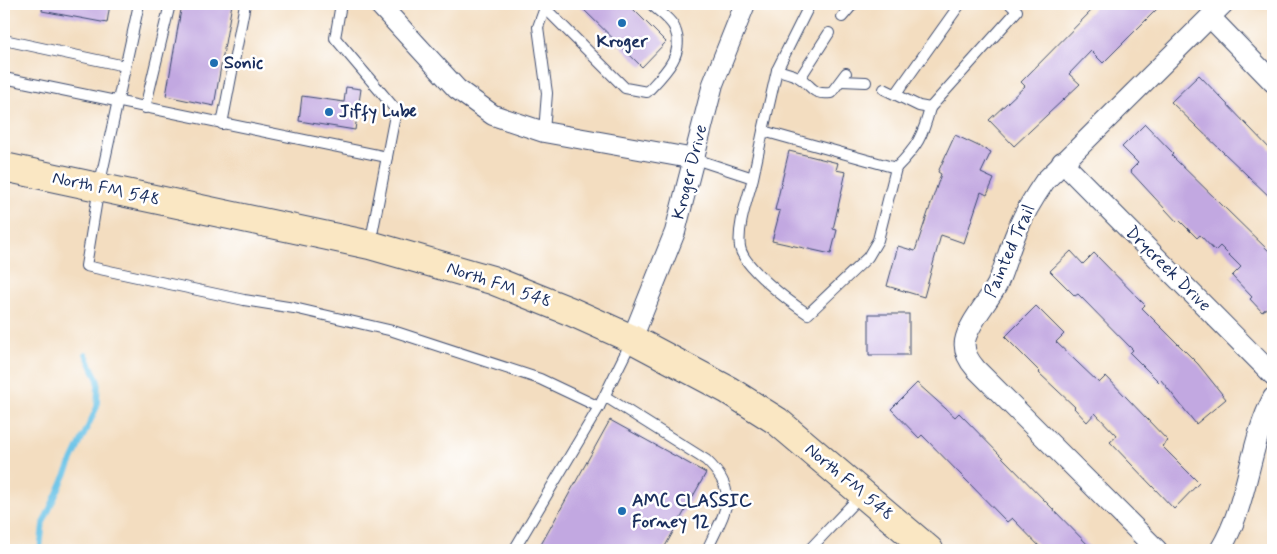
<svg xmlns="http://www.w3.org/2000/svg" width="1277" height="554" font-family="Mynerve,sans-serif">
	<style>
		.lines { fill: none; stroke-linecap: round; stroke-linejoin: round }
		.stream { stroke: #69c3e7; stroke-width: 5.5 }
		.building { fill: #c2a8e1 }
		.lane-casing { stroke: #3b496d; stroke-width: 12 }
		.street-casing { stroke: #3b496d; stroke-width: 22 }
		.secondary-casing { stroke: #3b496d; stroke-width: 30 }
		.lane { stroke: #fff; stroke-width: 10 }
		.street { stroke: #fff; stroke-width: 20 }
		.secondary { stroke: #fae7c3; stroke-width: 28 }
		.poi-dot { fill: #1f6fb2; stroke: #fff; stroke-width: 2 }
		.labels { text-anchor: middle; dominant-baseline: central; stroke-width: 5; stroke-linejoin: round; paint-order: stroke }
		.poi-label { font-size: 18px; font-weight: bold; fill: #1b2f5e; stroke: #fff; text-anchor: start }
		.street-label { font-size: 18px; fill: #1b2f5e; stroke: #fff }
	</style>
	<rect width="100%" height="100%" fill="#fff"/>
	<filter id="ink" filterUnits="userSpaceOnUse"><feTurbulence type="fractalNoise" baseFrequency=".02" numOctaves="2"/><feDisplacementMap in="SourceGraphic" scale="10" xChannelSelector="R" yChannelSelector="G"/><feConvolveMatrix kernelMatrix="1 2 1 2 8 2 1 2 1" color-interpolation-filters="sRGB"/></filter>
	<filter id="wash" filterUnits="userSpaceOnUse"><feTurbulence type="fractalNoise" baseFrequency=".0096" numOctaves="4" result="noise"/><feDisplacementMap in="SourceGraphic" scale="20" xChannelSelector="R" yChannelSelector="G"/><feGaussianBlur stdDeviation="1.12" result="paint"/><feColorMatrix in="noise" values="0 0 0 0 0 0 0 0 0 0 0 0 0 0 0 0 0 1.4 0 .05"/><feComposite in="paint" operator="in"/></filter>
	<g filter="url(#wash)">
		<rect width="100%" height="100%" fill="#f3ddc0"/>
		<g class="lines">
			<!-- stream -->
			<polyline class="stream" points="40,550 43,523 97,407 98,381 86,354"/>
		</g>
		<g id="blocks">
			<!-- building -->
			<g class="building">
				<polygon points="43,4 110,4 107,23 42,11"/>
				<polygon points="182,4 232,4 214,106 166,96"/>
				<polygon points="578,4 628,4 666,42 642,67"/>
				<polygon points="1098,4 1162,4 1103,63 1091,51 1069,74 1080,84 1014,146 989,120 1025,86 1021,82"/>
				<polygon points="1199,75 1273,152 1273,200 1171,102"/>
				<polygon points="346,87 361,89 355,130 299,121 302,96 344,102"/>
				<polygon points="1145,124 1173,153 1171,155 1273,255 1273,302 1262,312 1250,299 1252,297 1232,276 1241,267 1220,246 1215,251 1200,235 1197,238 1179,220 1177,222 1130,171 1138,163 1122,147"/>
				<polygon points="955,135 991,152 981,173 994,179 987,195 981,192 964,243 941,235 924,297 887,286 898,246 915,251 941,174 938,172"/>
				<polygon points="789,151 838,163 836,170 846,172 833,229 837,230 831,254 772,241 780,211 775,210"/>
				<polygon points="1071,251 1083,264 1094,253 1145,305 1142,308 1198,364 1226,399 1196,424 1161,380 1159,382 1130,353 1133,350 1078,294 1075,296 1050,271"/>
				<polygon points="1036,306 1064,334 1056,342 1099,383 1106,376 1168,441 1162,446 1199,483 1174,509 1110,442 1117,436 1095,413 1087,422 1074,408 1075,407 1039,373 1040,372 1005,337"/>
				<rect x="869" y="314" width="40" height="41"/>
				<polygon points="917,383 955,417 959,413 1093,550 1043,550 1012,518 1007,522 922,435 919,438 891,409"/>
				<polygon points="610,420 706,473 663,550 538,550"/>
			</g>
		</g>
	</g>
	<g filter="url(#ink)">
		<use href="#blocks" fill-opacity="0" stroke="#3b496d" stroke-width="1"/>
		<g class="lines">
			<defs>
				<g id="lane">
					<polyline points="139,4 99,187 86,266 244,300 294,308 393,331 540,379 599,407 632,340"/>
					<polyline points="341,4 335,38 396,110 370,245"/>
					<path d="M810,4l-33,66c7,2 17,4 23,8 13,9 12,17 31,15l15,-20"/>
					<path d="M545,8l80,80 22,4c15,-16 39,-37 28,-63 -3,-9 -17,-18 -24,-25"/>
					<polyline points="842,17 853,4"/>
					<polyline points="4,40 125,66"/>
					<polyline points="4,78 387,157"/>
					<polyline points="800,78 829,33"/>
					<polyline points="841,81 866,82"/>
					<polyline points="884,89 919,106 930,108 1017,11 1010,4"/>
					<polyline points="896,94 960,4"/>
					<polyline points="145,108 170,4"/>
					<polyline points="222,124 245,4"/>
					<polyline points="763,131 777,70"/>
					<polyline points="544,132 547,93 538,27 546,5"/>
					<path d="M695,159l58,19 10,-47 133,37 -18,72 -10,17 -60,57c-17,-11 -65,-47 -68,-67 -3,-21 8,-49 13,-69"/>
					<path d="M896,168c21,-21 27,-32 34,-60"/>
					<path d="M606,397l100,63c36,34 18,52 1,90"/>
					<polyline points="514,550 599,407"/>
					<polyline points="809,550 862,494"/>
				</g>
				<g id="street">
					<polyline points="379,4 457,89 493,115 544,132 695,159"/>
					<polyline points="1210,17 1273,82"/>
					<polyline points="1062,162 1273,375"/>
					<polyline points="632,339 675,232 713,84 745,4"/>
					<path d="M1157,550l-181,-181c-7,-8 -13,-17 -11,-28 3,-17 23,-39 32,-56 8,-18 12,-36 20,-54 7,-18 17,-34 28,-50l178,-177"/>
					<path d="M1220,550c29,-47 28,-104 53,-152"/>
				</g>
				<polyline id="secondary" points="4,167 370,245 492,280 572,312 632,339 728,390 777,421 929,550"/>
			</defs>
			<!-- lane casing -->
			<use href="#lane" class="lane-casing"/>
			<!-- street casing -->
			<use href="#street" class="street-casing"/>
			<!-- secondary casing -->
			<use href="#secondary" class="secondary-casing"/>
			<!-- lane -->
			<use href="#lane" class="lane"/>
			<!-- street -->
			<use href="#street" class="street"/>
			<!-- secondary -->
			<use href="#secondary" class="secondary"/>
		</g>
	</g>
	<!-- markers -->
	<g class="poi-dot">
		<circle cx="622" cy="23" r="5"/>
		<circle cx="214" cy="63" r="5"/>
		<circle cx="329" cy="112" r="5"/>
		<circle cx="622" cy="511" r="5"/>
	</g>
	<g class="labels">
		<!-- poi labels -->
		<g class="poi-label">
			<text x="622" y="42" text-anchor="middle">Kroger</text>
			<text x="224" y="63">Sonic</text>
			<text x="339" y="112">Jiffy Lube</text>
			<text x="632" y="501">AMC CLASSIC<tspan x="632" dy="21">Forney 12</tspan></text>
		</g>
		<!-- street labels -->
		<g class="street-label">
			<text transform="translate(690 172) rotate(-76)">Kroger Drive</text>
			<text transform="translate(106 189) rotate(12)">North FM 548</text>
			<text transform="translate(1010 251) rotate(-66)">Painted Trail</text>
			<text transform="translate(1168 269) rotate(45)">Drycreek Drive</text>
			<text transform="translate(499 285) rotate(19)">North FM 548</text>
			<text transform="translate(849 482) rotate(40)">North FM 548</text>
		</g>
	</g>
	<!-- margin -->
	<rect width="1277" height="554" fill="none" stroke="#fff" stroke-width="20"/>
</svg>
